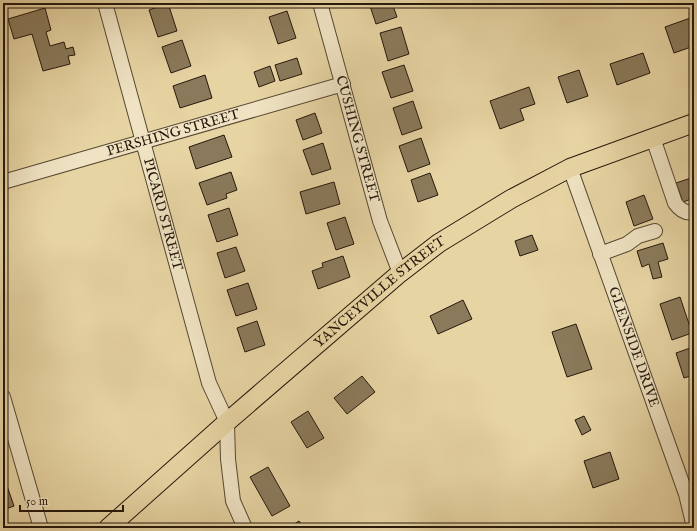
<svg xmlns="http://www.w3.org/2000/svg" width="697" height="531" font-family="'IM FELL English',serif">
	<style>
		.building { fill: #8a7a5b; stroke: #25180c }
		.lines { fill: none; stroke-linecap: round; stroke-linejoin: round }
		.minor-casing { stroke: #564732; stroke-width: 16 }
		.major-casing { stroke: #25180c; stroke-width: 20 }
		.minor { stroke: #efe3c3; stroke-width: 14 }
		.major { stroke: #e7d4a3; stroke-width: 18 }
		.labels { text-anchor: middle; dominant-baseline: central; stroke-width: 3.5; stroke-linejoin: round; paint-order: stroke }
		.street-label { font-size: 14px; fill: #25180c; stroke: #efe3c3 }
	</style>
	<rect width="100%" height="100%" fill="#e7d4a3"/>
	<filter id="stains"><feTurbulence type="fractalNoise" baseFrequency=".005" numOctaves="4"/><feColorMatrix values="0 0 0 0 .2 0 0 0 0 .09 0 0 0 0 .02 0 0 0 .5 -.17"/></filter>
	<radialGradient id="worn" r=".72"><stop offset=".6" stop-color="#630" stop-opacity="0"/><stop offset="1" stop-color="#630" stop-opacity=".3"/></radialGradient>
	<!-- building -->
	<g class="building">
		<polygon points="168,3 177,31 158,37 149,10"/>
		<polygon points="369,3 392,3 397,17 376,24"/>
		<polygon points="45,8 51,30 46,32 50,46 64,42 66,49 73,47 75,55 68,56 70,64 43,71 32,34 14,39 8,19"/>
		<polygon points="287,11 296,38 278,44 269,17"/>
		<polygon points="693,17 694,21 694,46 674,53 665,27"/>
		<polygon points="401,27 409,54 388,61 380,33"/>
		<polygon points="182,40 191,66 171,73 162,47"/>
		<polygon points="643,53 650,73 617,85 610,64"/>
		<polygon points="297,58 302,74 280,81 275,65"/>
		<polygon points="404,65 413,91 391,98 382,72"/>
		<polygon points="270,66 275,81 259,87 254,72"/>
		<polygon points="579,70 588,96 567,103 558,77"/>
		<polygon points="205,75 212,98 180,108 173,86"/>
		<polygon points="529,87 535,104 520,109 524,120 500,129 490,101"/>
		<polygon points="413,101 422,128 402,135 393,108"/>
		<polygon points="315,113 322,133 303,140 296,120"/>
		<polygon points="224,135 232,157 196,169 189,147"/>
		<polygon points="421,138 430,164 408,172 399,146"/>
		<polygon points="323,143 331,169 312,175 303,150"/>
		<polygon points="231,172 237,190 226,194 227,198 207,205 199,183"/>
		<polygon points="430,173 438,195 418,202 411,180"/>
		<polygon points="694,177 694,198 683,202 676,183"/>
		<polygon points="334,182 340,204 306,214 300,192"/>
		<polygon points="644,195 653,219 634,226 626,202"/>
		<polygon points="229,208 238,235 217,242 208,215"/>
		<polygon points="345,217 354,244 336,250 327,223"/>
		<polygon points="532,235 538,250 520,256 515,241"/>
		<polygon points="663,243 668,259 658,262 662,277 653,279 649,264 642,267 637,251"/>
		<polygon points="236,247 245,271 225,278 217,253"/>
		<polygon points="343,256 350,277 318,289 312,271 323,267 322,263"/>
		<polygon points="248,283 257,309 236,316 227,290"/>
		<polygon points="680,297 692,333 672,340 660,304"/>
		<polygon points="463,300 472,319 438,334 430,316"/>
		<polygon points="257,321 265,345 245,352 237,328"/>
		<polygon points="576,324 592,369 567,377 552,332"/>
		<polygon points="693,347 694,375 684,378 676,353"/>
		<polygon points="362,376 375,392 347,414 334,398"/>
		<polygon points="308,411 324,438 307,448 291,422"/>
		<polygon points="584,416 591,430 582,435 575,420"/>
		<polygon points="610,452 619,479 593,488 584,461"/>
		<polygon points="268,467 290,506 272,516 250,477"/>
		<polygon points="6,483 14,506 3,510 3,484"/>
		<polygon points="299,521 304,528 288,528"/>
		<polygon points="612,523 614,528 597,528"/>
	</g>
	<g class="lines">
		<defs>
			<g id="minor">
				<path id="s1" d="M105,3l104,380 18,39 1,37 5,42 12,27"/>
				<path id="s2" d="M320,3l60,218 20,52"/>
				<path d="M653,138l22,65c5,7 11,11 19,9"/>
				<path id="s3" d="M570,168l116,326 8,33"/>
				<path id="s4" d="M3,182l340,-98"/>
				<polyline points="600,254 627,244 638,236 655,231"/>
				<polyline points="3,397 41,528"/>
			</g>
			<g id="major">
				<path id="s5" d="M108,528l119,-106 173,-149 39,-30 72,-44 59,-31 124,-45"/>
			</g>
		</defs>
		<!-- minor casing -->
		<use href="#minor" class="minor-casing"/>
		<!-- major casing -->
		<use href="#major" class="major-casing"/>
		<!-- minor -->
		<use href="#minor" class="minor"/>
		<!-- major -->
		<use href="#major" class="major"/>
	</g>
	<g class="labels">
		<!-- street labels -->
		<g class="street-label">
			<text stroke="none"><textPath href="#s4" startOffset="177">PERSHING STREET</textPath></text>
			<text stroke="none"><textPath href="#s2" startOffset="141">CUSHING STREET</textPath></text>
			<text stroke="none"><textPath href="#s1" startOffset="219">PICARD STREET</textPath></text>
			<text stroke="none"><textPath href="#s5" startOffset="360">YANCEYVILLE STREET</textPath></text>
			<text stroke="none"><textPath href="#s3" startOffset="190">GLENSIDE DRIVE</textPath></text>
		</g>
	</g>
	<!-- margin -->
	<rect width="697" height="531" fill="none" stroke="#e7d4a3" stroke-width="16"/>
	<rect x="4" y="4" width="689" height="523" fill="none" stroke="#25180c" stroke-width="2"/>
	<rect x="8" y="8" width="681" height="515" fill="none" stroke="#25180c"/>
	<!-- scale -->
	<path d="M20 505v6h103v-6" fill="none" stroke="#25180c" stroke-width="2"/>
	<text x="26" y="505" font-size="12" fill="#25180c" stroke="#efe3c3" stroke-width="3" paint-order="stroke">50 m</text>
	<rect width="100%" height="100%" filter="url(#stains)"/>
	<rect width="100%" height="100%" fill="url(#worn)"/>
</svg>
